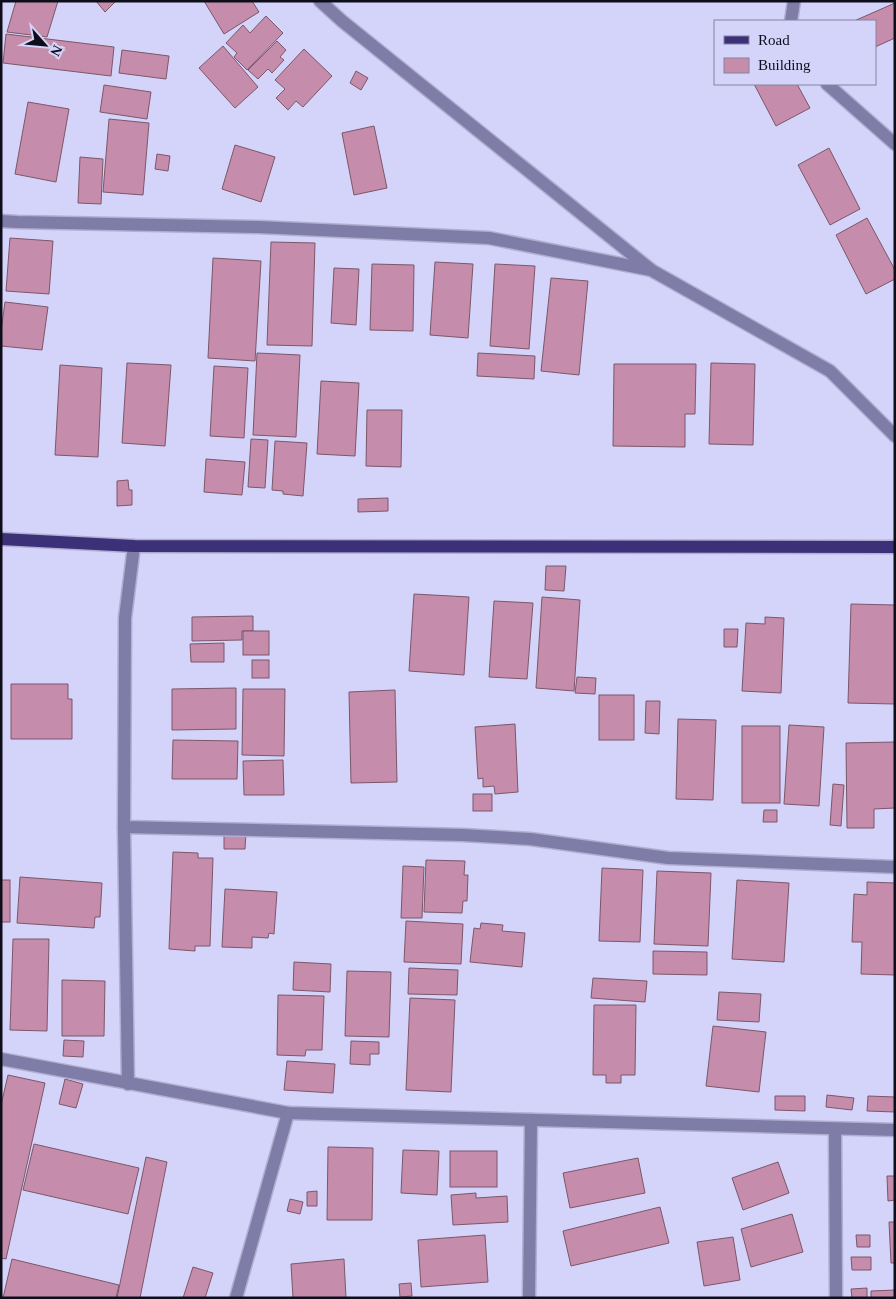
<svg xmlns="http://www.w3.org/2000/svg" width="896" height="1299" font-family="Georgia,serif">
	<style>
		.building { fill: #c68cab; stroke: #7b576a }
		.lines { fill: none; stroke-linecap: round; stroke-linejoin: round }
		.minor-casing { stroke: #b0afd2; stroke-width: 15 }
		.major-casing { stroke: #b0afd2; stroke-width: 15 }
		.minor { stroke: #7f7da7; stroke-width: 12 }
		.major { stroke: #3c3079; stroke-width: 12 }
	</style>
	<rect width="100%" height="100%" fill="#d4d3fa"/>
	<!-- building -->
	<g class="building">
		<polygon points="16,1 58,1 47,37 7,32"/>
		<polygon points="96,1 116,1 105,12"/>
		<polygon points="204,1 252,1 259,12 224,34"/>
		<polygon points="895,3 895,38 875,47 875,21 854,21"/>
		<polygon points="266,16 283,33 247,70 234,57 237,53 226,43 243,25 250,33"/>
		<polygon points="6,34 114,47 111,76 3,63"/>
		<polygon points="277,41 286,50 280,57 284,60 272,73 268,69 258,79 248,70"/>
		<polygon points="223,46 258,87 235,108 199,68"/>
		<polygon points="304,49 332,76 303,107 296,101 288,110 276,98 285,89 275,80"/>
		<polygon points="122,50 169,56 166,79 119,73"/>
		<polygon points="356,71 368,78 361,90 350,83"/>
		<polygon points="754,84 797,84 810,108 776,126"/>
		<polygon points="104,85 151,92 147,119 100,112"/>
		<polygon points="28,102 69,109 56,182 15,174"/>
		<polygon points="109,119 149,123 143,195 103,192"/>
		<polygon points="374,126 387,188 354,195 342,133"/>
		<polygon points="235,145 275,157 261,202 222,189"/>
		<polygon points="829,148 860,209 830,225 798,165"/>
		<polygon points="157,154 170,156 168,171 155,169"/>
		<polygon points="80,157 103,159 101,204 78,203"/>
		<polygon points="867,218 895,270 895,279 866,294 836,235"/>
		<polygon points="10,238 53,241 49,294 6,291"/>
		<polygon points="271,242 315,243 312,346 267,345"/>
		<polygon points="213,258 261,261 255,361 208,358"/>
		<polygon points="435,262 473,264 468,338 430,335"/>
		<polygon points="372,264 414,265 413,331 370,330"/>
		<polygon points="495,264 535,266 529,349 490,346"/>
		<polygon points="334,268 359,269 356,325 331,323"/>
		<polygon points="551,278 588,281 579,375 541,371"/>
		<polygon points="5,302 48,307 42,350 1,346 1,331"/>
		<polygon points="257,353 300,355 296,437 253,435"/>
		<polygon points="478,353 535,356 534,379 477,376"/>
		<polygon points="127,363 171,365 165,446 122,443"/>
		<polygon points="711,363 755,364 753,445 709,444"/>
		<polygon points="614,364 696,364 695,414 685,414 685,447 613,446"/>
		<polygon points="60,365 102,368 98,457 55,455"/>
		<polygon points="214,366 248,368 244,438 210,436"/>
		<polygon points="321,381 359,383 355,456 317,454"/>
		<polygon points="367,410 402,410 401,467 366,466"/>
		<polygon points="251,439 268,440 265,488 248,487"/>
		<polygon points="275,441 307,443 303,496 283,494 283,491 272,490"/>
		<polygon points="206,459 245,462 242,495 204,492"/>
		<polygon points="128,480 129,490 132,490 132,505 117,506 117,481"/>
		<polygon points="388,498 388,511 358,512 358,499"/>
		<polygon points="546,566 566,566 564,591 545,590"/>
		<polygon points="414,594 469,597 464,675 409,671"/>
		<polygon points="542,597 580,600 574,691 536,688"/>
		<polygon points="494,601 533,603 527,679 489,677"/>
		<polygon points="851,604 895,605 895,704 848,703"/>
		<polygon points="253,616 253,631 242,631 242,640 192,641 192,617"/>
		<polygon points="765,617 784,618 781,693 742,691 746,623 765,624"/>
		<polygon points="724,629 738,629 737,647 724,647"/>
		<rect x="243" y="631" width="26" height="24"/>
		<polygon points="224,643 224,662 191,662 190,644"/>
		<rect x="252" y="660" width="17" height="18"/>
		<polygon points="577,677 596,678 595,694 575,693"/>
		<polygon points="11,684 68,684 68,699 72,699 72,739 11,739"/>
		<polygon points="236,688 236,729 172,730 172,689"/>
		<polygon points="243,689 285,689 284,756 242,755"/>
		<polygon points="395,690 397,782 351,783 349,692"/>
		<rect x="599" y="695" width="35" height="45"/>
		<polygon points="646,701 660,701 659,734 645,733"/>
		<polygon points="678,719 716,720 713,800 676,799"/>
		<polygon points="515,724 518,792 495,794 494,786 483,787 483,778 478,779 475,727"/>
		<polygon points="789,725 824,727 819,806 784,804"/>
		<rect x="742" y="726" width="38" height="77"/>
		<polygon points="173,740 238,741 237,779 172,779"/>
		<polygon points="895,742 895,808 874,809 874,828 847,828 846,743"/>
		<polygon points="283,760 284,795 244,795 243,761"/>
		<polygon points="833,784 844,785 841,826 830,825"/>
		<rect x="473" y="794" width="19" height="17"/>
		<polygon points="764,810 777,810 777,822 763,822"/>
		<polygon points="224,832 246,832 245,849 224,849"/>
		<polygon points="173,852 198,853 198,858 213,858 210,946 195,946 195,951 169,949"/>
		<polygon points="426,860 465,861 464,875 468,875 467,901 463,901 462,913 424,912"/>
		<polygon points="403,866 424,867 422,918 401,918"/>
		<polygon points="602,868 643,870 640,942 599,941"/>
		<polygon points="657,871 711,873 708,946 654,944"/>
		<polygon points="20,877 102,883 100,917 95,917 94,928 17,923"/>
		<rect x="1" y="880" width="9" height="42"/>
		<polygon points="737,880 789,883 784,962 732,959"/>
		<polygon points="867,882 895,883 895,975 861,974 862,942 852,942 854,894 867,895"/>
		<polygon points="225,889 277,892 274,934 269,933 268,938 252,937 252,948 222,947"/>
		<polygon points="406,921 463,924 461,964 404,962"/>
		<polygon points="481,923 503,925 502,931 525,933 522,967 470,962 474,928 480,929"/>
		<polygon points="13,939 49,939 47,1031 10,1030"/>
		<polygon points="653,951 707,952 707,975 653,974"/>
		<polygon points="294,962 331,964 330,992 293,990"/>
		<polygon points="409,968 458,970 457,995 408,994"/>
		<polygon points="347,971 391,972 389,1037 345,1036"/>
		<polygon points="593,978 647,981 645,1002 591,998"/>
		<polygon points="62,980 105,981 104,1036 62,1036"/>
		<polygon points="719,992 761,994 759,1022 717,1020"/>
		<polygon points="278,995 324,996 322,1050 306,1050 305,1056 277,1055"/>
		<polygon points="410,998 455,1000 451,1092 406,1090"/>
		<polygon points="594,1005 636,1005 635,1075 621,1075 621,1083 606,1083 606,1075 593,1075"/>
		<polygon points="713,1026 766,1032 759,1092 706,1086"/>
		<polygon points="64,1040 84,1041 83,1057 63,1056"/>
		<polygon points="351,1041 379,1042 379,1054 370,1054 370,1065 350,1064"/>
		<polygon points="287,1061 335,1064 333,1093 284,1090"/>
		<polygon points="8,1075 45,1083 6,1259 1,1258 1,1105"/>
		<polygon points="65,1079 83,1084 76,1108 59,1104"/>
		<polygon points="827,1095 854,1098 852,1110 826,1107"/>
		<polygon points="775,1096 805,1096 805,1111 775,1110"/>
		<polygon points="868,1096 895,1097 895,1112 867,1111"/>
		<polygon points="34,1144 139,1168 128,1214 23,1190"/>
		<polygon points="328,1147 373,1148 372,1220 327,1220"/>
		<polygon points="403,1150 439,1151 437,1195 401,1193"/>
		<rect x="450" y="1151" width="47" height="36"/>
		<polygon points="146,1157 167,1162 140,1298 117,1298"/>
		<polygon points="638,1158 645,1193 570,1208 563,1173"/>
		<polygon points="778,1162 789,1193 743,1210 732,1178"/>
		<polygon points="887,1176 895,1176 895,1200 888,1201"/>
		<polygon points="317,1191 317,1206 307,1206 307,1192"/>
		<polygon points="476,1193 476,1198 507,1196 508,1222 453,1225 451,1195"/>
		<polygon points="290,1199 303,1202 300,1214 287,1211"/>
		<polygon points="660,1207 669,1243 571,1266 563,1231"/>
		<polygon points="792,1214 803,1252 751,1267 741,1229"/>
		<polygon points="889,1222 895,1222 895,1263 891,1263"/>
		<polygon points="485,1235 488,1282 421,1287 418,1240"/>
		<polygon points="856,1235 870,1235 870,1247 857,1247"/>
		<polygon points="733,1237 740,1280 704,1286 697,1242"/>
		<polygon points="851,1257 871,1257 871,1270 852,1270"/>
		<polygon points="12,1259 119,1285 116,1298 3,1298"/>
		<polygon points="344,1259 346,1298 293,1298 291,1264"/>
		<polygon points="193,1267 213,1273 205,1298 183,1298"/>
		<polygon points="411,1283 412,1296 400,1297 399,1284"/>
		<polygon points="867,1288 867,1298 852,1298 851,1289"/>
		<polygon points="895,1290 895,1298 871,1298 871,1291"/>
	</g>
	<g class="lines">
		<defs>
			<g id="minor">
				<polyline points="320,1 342,21 650,269"/>
				<polyline points="791,21 794,1"/>
				<polyline points="827,84 895,144"/>
				<polyline points="1,221 17,222 258,227 489,238 651,270 830,371 895,436"/>
				<polyline points="134,546 125,618 124,827 463,835 530,839 668,858 895,867"/>
				<polyline points="124,827 128,1084"/>
				<polyline points="1,1059 288,1113 895,1130"/>
				<polyline points="835,1129 836,1298"/>
				<polyline points="236,1298 288,1113"/>
				<polyline points="529,1298 531,1120"/>
			</g>
			<polyline id="major" points="1,539 134,546 895,547"/>
		</defs>
		<!-- minor casing -->
		<use href="#minor" class="minor-casing"/>
		<!-- major casing -->
		<use href="#major" class="major-casing"/>
		<!-- minor -->
		<use href="#minor" class="minor"/>
		<!-- major -->
		<use href="#major" class="major"/>
	</g>
	<!-- border -->
	<rect width="896" height="1299" fill="none" stroke="#0e0d1a" stroke-width="5"/>
	<!-- legend -->
	<rect x="714" y="20" width="162" height="65" fill="#d4d3fa" stroke="#8584a0"/>
	<rect x="724" y="36" width="25" height="8" fill="#3c3079" stroke="#8584a0"/>
	<text x="758" y="45" font-size="15" fill="#0e0d1a">Road</text>
	<rect x="724" y="58" width="25" height="15" fill="#c68cab" stroke="#8584a0"/>
	<text x="758" y="70" font-size="15" fill="#0e0d1a">Building</text>
	<!-- north arrow -->
	<g transform="translate(45 45) rotate(117)" stroke="#d4d3fa" stroke-width="4" paint-order="stroke">
	<path d="M0-4L9 19L0 12L-9 19Z" fill="#0e0d1a"/>
	<text y="-8" font-size="14" font-weight="bold" text-anchor="middle" fill="#0e0d1a">N</text>
	</g>
</svg>
